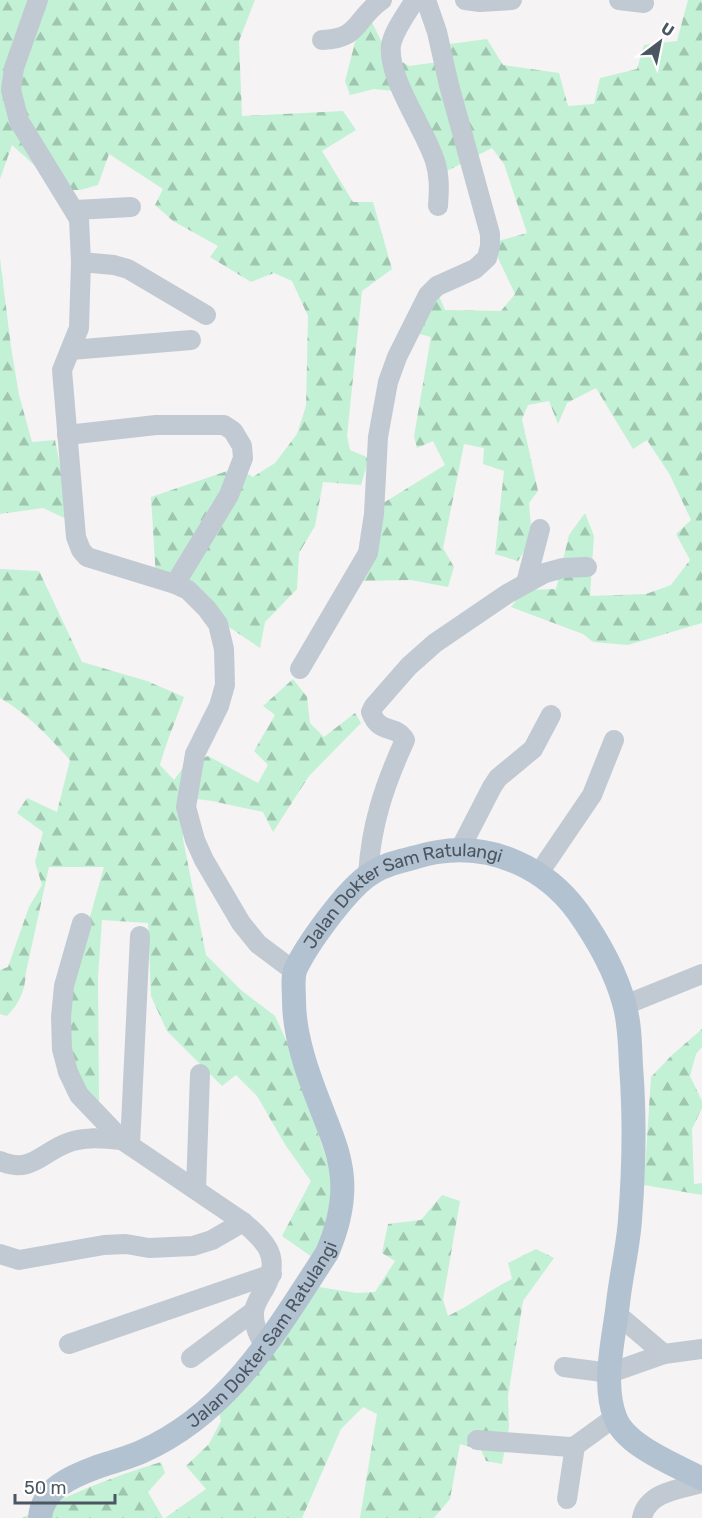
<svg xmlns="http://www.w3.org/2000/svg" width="702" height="1518" font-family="Rubik,sans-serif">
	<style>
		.forest { fill: url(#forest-firs) }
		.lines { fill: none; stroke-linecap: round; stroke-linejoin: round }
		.minor { stroke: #c1cad2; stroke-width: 20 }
		.major { stroke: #b3c2d1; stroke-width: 24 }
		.labels { text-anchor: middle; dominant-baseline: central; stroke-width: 4.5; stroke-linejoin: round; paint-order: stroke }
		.street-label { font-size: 18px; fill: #4a5661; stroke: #fff }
	</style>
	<defs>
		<pattern id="forest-firs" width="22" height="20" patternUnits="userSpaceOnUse" patternTransform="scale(1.5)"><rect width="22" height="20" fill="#c3f1d5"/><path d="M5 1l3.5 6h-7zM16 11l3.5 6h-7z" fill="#a0c6b0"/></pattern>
	</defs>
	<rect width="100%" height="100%" fill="#f5f3f3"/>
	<!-- forest -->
	<g class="forest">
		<polygon points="0,0 255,0 239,41 242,116 343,111 356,130 322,151 353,202 373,202 392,269 362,291 347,436 350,450 369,458 361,485 323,482 315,526 299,553 297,589 265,622 260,648 156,578 151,497 236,468 253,477 275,463 297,434 306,406 308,316 292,281 274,273 251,282 210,257 218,246 173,221 155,205 163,189 109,154 98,185 80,190 62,190 12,145 0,179"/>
		<polygon points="688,0 702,0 702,623 628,645 593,642 583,634 511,607 524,590 556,589 569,535 585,513 594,536 590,596 646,594 671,585 690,560 676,534 691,520 670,475 647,440 633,449 596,388 567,403 558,424 549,401 528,405 522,419 538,491 529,503 532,538 518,561 495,554 504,471 483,464 484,448 464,444 443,548 454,567 448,587 411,580 359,581 367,513 445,465 433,441 417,448 414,436 431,337 408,331 433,282 445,310 501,311 515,294 491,243 527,233 504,164 492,148 447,171 402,92 374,89 350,95 345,81 357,35 369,16 387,53 409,66 445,61 450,44 487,39 503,65 559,73 568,106 594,104 600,78 637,69 644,45 677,41"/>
		<polygon points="0,258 11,347 19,395 32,442 55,440 71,521 43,508 0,514"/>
		<path d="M0,569l39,2 43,91 65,19 37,16c-8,23 -18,45 -24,68l14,15 11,-15 23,-9 50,27 10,-18 -14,-14 21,-36 -12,-9 30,-27 14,18 3,26 14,14 31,-24 6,10 -52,53 -36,56 -10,-20 -51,-11 -29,-4v42l23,116 35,35 34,26 16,35 41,125 2,26 -8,29 -14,26 -30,-21 29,-55 -25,-35 -29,-50 -21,-21 -14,11 -55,-55 -16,-35 -3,-73 -46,-3 -4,57 1,124 -15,-9 -17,-32 -5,-44 42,-149h-55l-23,105c-1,18 -6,31 -19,44l-7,-2v-44l8,-3 21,-60 13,-22 -7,-23 8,-30 -26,-19 10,-15 30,14 13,-52c-22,-24 -42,-46 -70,-62z"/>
		<polygon points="702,1029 702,1047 696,1054 690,1076 702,1101 702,1108 692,1129 694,1184 702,1183 702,1195 644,1185 651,1077 672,1055"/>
		<path d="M442,1195l18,6 -17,99 5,16c23,-11 42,-26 64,-37l-4,-16 28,-14 18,9 -31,43 -15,95 1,31 -7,37 -16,-3 -5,-11 -21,-6 -10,55 -16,19h-74l17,-104 -14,-7 -22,22 -39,89h-137l41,-29 -20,-23 23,-22 12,-23 -4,-18 102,-116 37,6 19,-1 20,-31 -13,-8 6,-29 33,-4z"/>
		<path d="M161,1462l4,11 -17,19 15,26h-141c45,-23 90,-41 139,-56z"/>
	</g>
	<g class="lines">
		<!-- minor -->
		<g class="minor">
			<polyline points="38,0 14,68 11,90 19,121 79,219 81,262 79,328 62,370 76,537 81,550 87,557 175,584 188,590 207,609 218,624 224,649 225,685 219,706 195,754 186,807 195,840 204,860 241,923 258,944 294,971"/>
			<path d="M415,0c-8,13 -21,30 -24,45 -4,33 34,84 44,116 5,15 4,30 3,45"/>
			<polyline points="465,0 480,2 512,0"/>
			<polyline points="619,0 644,3"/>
			<path d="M322,40c39,-1 33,-22 60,-40"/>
			<polyline points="75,210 131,207"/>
			<polyline points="81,262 114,265 128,269 206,315"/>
			<polyline points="71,350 191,340"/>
			<polyline points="67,435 156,425 224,425 233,431 242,446 243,458 229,495 175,584"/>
			<polyline points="526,583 540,529"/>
			<polyline points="300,669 368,553 374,514 378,437 388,382 397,357 428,295 437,286 475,269 487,258 490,246 490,234 449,85 437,32 426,0"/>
			<polyline points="459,851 492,787 498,778 533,749 551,715"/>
			<polyline points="539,873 592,795 614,740"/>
			<path d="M368,875c3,-50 16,-89 37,-135 -10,-17 -25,-4 -34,-28l3,-6 35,-40 26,-23 72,-49 38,-21 18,-5 24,-1"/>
			<path d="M82,923l-18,63 -3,31 1,32 6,23 11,23 43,45 121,82c22,19 38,34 23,64 -4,8 -11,16 -12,26 -1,13 5,24 11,36"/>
			<polyline points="625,1005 702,974"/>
			<polyline points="130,1145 140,936"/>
			<path d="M0,1161c32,14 42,-10 70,-19 16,-6 35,-3 52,-2"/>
			<polyline points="196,1190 200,1074"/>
			<polyline points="0,1254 19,1260 104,1245 126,1244 149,1248 193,1246 212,1240 243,1222"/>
			<polyline points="617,1314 664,1354"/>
			<polyline points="69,1344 272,1274"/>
			<polyline points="191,1358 254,1311"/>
			<polyline points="564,1367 610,1373 664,1354 702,1349"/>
			<polyline points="477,1440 570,1447 575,1446 615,1417"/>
			<polyline points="567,1499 575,1446"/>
			<path d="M642,1518c5,-26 38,-29 60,-35"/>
		</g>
		<!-- major -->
		<path class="major" id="s1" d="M40,1518c2,-30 33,-42 57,-51 15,-5 30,-9 44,-15 89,-39 135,-121 186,-199 10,-23 17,-49 15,-75 -2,-26 -13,-49 -22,-73 -13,-33 -26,-70 -26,-105 0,-10 -2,-23 2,-32 12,-25 48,-74 70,-91 9,-7 23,-13 35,-16 12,-3 24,-7 37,-9 54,-9 108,16 140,60 19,27 37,58 46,91 6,20 6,43 7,63 4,51 3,103 -1,154 -2,28 -9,55 -12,83 -4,35 -16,79 -3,114 10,29 61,48 87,62"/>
	</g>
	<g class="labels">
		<!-- street labels -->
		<g class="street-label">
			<text stroke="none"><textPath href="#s1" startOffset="840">Jalan Dokter Sam Ratulangi</textPath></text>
			<text stroke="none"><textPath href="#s1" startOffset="300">Jalan Dokter Sam Ratulangi</textPath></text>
		</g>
	</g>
	<!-- north arrow -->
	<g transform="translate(660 42) rotate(32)" stroke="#ffffff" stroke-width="4.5" paint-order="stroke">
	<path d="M0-4.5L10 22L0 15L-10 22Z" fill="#4a5661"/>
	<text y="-9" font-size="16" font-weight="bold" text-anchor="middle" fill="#4a5661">U</text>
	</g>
	<!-- scale -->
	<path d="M15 1494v9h100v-9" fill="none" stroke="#4a5661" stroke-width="3"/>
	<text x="24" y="1494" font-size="18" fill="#4a5661" stroke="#ffffff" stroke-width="4.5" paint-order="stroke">50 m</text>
</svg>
